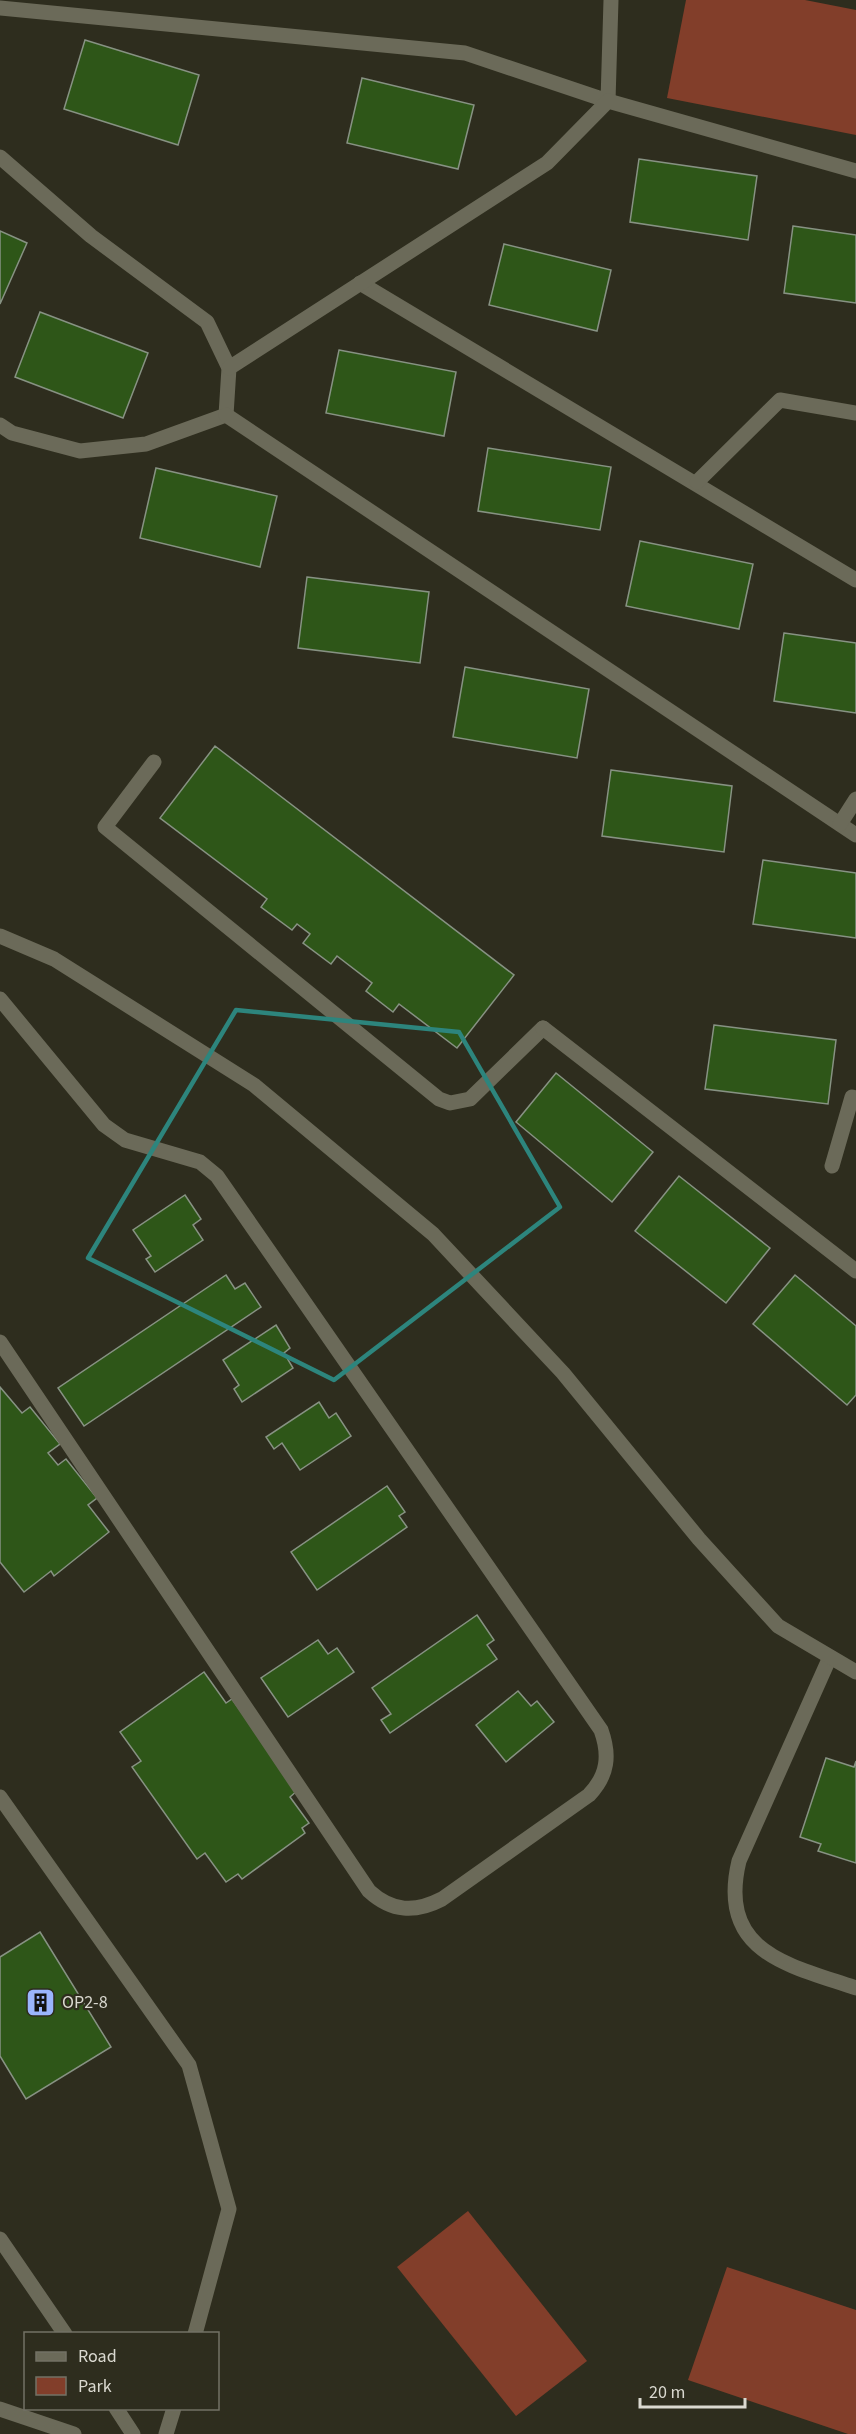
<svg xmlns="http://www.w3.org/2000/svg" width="856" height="2434" font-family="'Source Sans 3',sans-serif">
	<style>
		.green { fill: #823e2a }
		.building { fill: #2e5618; stroke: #879283; stroke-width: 1.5 }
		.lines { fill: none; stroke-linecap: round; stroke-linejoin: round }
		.lane { stroke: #6b6a59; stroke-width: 15 }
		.street { stroke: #6b6a59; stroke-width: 15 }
		.marked { fill: none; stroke: #2d857d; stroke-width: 4.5; stroke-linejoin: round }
		.labels { text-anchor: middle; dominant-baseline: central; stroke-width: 4.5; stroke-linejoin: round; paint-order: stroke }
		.poi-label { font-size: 18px; fill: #dad9d0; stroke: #2e2d1e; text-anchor: start }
	</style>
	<rect width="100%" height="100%" fill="#2e2d1e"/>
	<!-- green -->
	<g class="green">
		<polygon points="686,0 805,0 856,10 856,135 667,98"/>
		<polygon points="468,2211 587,2361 516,2416 397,2267"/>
		<polygon points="727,2267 856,2310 856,2434 848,2434 688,2380"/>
	</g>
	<!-- building -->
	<g class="building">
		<polygon points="85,40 199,75 178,145 64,109"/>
		<polygon points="362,78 474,105 458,169 347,143"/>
		<polygon points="639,159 757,176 748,240 630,222"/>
		<polygon points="793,226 856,235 856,303 784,293"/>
		<polygon points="0,231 27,243 0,304"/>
		<polygon points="504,244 611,270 597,331 489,305"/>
		<polygon points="40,312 148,353 123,418 15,377"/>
		<polygon points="339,350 456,372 444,436 326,413"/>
		<polygon points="488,448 611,467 600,530 478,511"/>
		<polygon points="156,468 277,496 260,567 140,538"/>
		<polygon points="640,541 753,564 739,629 626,606"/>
		<polygon points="307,577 429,592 420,663 298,648"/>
		<polygon points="784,633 856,643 856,713 774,701"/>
		<polygon points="465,667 589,689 577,758 453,737"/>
		<polygon points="215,746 514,975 457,1048 399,1004 393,1012 366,991 372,983 337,956 331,964 303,943 310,934 297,924 292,930 261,907 267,899 160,818"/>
		<polygon points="611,770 732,786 724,852 602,836"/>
		<polygon points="763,860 856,873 856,938 753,924"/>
		<polygon points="714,1025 836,1040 828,1104 705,1089"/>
		<polygon points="556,1073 653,1152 612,1202 516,1122"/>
		<polygon points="679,1176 770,1248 726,1303 635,1231"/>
		<polygon points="185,1195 201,1219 193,1225 203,1240 155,1272 146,1259 151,1256 133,1230"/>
		<polygon points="226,1275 235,1289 245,1283 261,1307 84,1426 58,1388"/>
		<polygon points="795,1275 856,1326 856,1395 847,1405 753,1324"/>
		<polygon points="276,1325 290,1348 284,1353 293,1368 242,1402 234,1389 239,1385 223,1360"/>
		<polygon points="0,1387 22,1413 30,1407 60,1444 48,1453 58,1465 66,1459 97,1498 88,1505 109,1532 54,1576 51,1571 24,1592 0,1562"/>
		<polygon points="319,1402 329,1418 336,1413 351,1436 300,1470 282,1443 274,1449 266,1437"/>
		<polygon points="387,1486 405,1512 399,1516 407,1527 317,1590 291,1552"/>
		<polygon points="477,1615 494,1640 487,1645 497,1659 390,1733 381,1720 391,1714 372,1688"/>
		<polygon points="318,1640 328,1654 337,1648 354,1672 288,1717 261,1678"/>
		<polygon points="204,1672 226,1703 232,1699 298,1790 290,1797 309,1823 302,1828 305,1833 242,1879 238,1874 226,1882 205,1853 197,1859 132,1767 141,1761 120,1732"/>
		<polygon points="518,1691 531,1706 537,1701 554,1722 506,1762 476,1725"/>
		<polygon points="826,1758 854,1767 856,1761 856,1863 818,1851 821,1844 800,1837"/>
		<polygon points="40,1932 111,2047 26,2099 0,2056 0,1957"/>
	</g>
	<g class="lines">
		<!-- lane -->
		<g class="lane">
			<polyline points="154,762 105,827 439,1099 450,1103 470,1099 543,1028"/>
			<path d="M830,1657l-91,204c-22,92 50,104 117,127"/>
		</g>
		<!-- street -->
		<g class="street">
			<polyline points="0,8 465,53 608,101 611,0"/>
			<polyline points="0,157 91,236 207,322 229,368 226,415 146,444 80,451 12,433 0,425"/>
			<polyline points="360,283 856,580"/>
			<polyline points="229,368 547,163 608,101 856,171"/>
			<polyline points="226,415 856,835"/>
			<polyline points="697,482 780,400 856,413"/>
			<polyline points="840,824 856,799"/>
			<polyline points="0,936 54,959 254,1085 433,1234 563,1373 699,1539 778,1626 856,1672"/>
			<path d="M0,999l104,126 21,15 75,22 17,14 384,554c9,25 7,45 -12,65l-147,104c-27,14 -50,13 -73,-8l-369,-549"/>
			<polyline points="543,1028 856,1271"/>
			<polyline points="832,1166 852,1097 856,1098"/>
			<polyline points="0,1797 189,2065 229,2209 195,2334"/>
			<polyline points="0,2239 65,2334"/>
			<polyline points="116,2408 133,2434"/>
			<polyline points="0,2409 74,2434"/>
			<polyline points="166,2434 174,2408"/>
		</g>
	</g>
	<!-- marked area -->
	<path class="marked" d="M236,1010l223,22 101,175 -226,173 -246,-122z"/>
	<!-- icons -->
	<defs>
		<symbol id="building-square" viewBox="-11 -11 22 22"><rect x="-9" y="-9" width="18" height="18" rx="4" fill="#9ab5fd" stroke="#2e2d1e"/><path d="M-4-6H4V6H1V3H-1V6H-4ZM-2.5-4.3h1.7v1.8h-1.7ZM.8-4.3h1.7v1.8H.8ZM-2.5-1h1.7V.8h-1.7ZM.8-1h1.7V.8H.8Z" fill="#111"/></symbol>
	</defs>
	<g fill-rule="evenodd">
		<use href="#building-square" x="24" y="1986" width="33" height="33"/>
	</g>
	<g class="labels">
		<!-- poi labels -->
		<g class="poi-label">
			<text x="62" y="2002">OP2-8</text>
		</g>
	</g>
	<!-- legend -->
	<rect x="24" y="2332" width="195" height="78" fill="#2e2d1e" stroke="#737265" stroke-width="1.5"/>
	<rect x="36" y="2352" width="30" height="9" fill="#6b6a59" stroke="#737265" stroke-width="1.5"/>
	<text x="78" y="2362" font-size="18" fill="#dad9d0">Road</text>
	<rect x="36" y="2377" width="30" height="18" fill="#823e2a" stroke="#737265" stroke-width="1.5"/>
	<text x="78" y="2392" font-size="18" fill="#dad9d0">Park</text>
	<!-- scale -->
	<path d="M640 2398v9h105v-9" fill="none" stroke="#dad9d0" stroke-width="3"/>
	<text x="649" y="2398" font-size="18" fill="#dad9d0" stroke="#2e2d1e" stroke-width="4.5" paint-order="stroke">20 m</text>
</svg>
